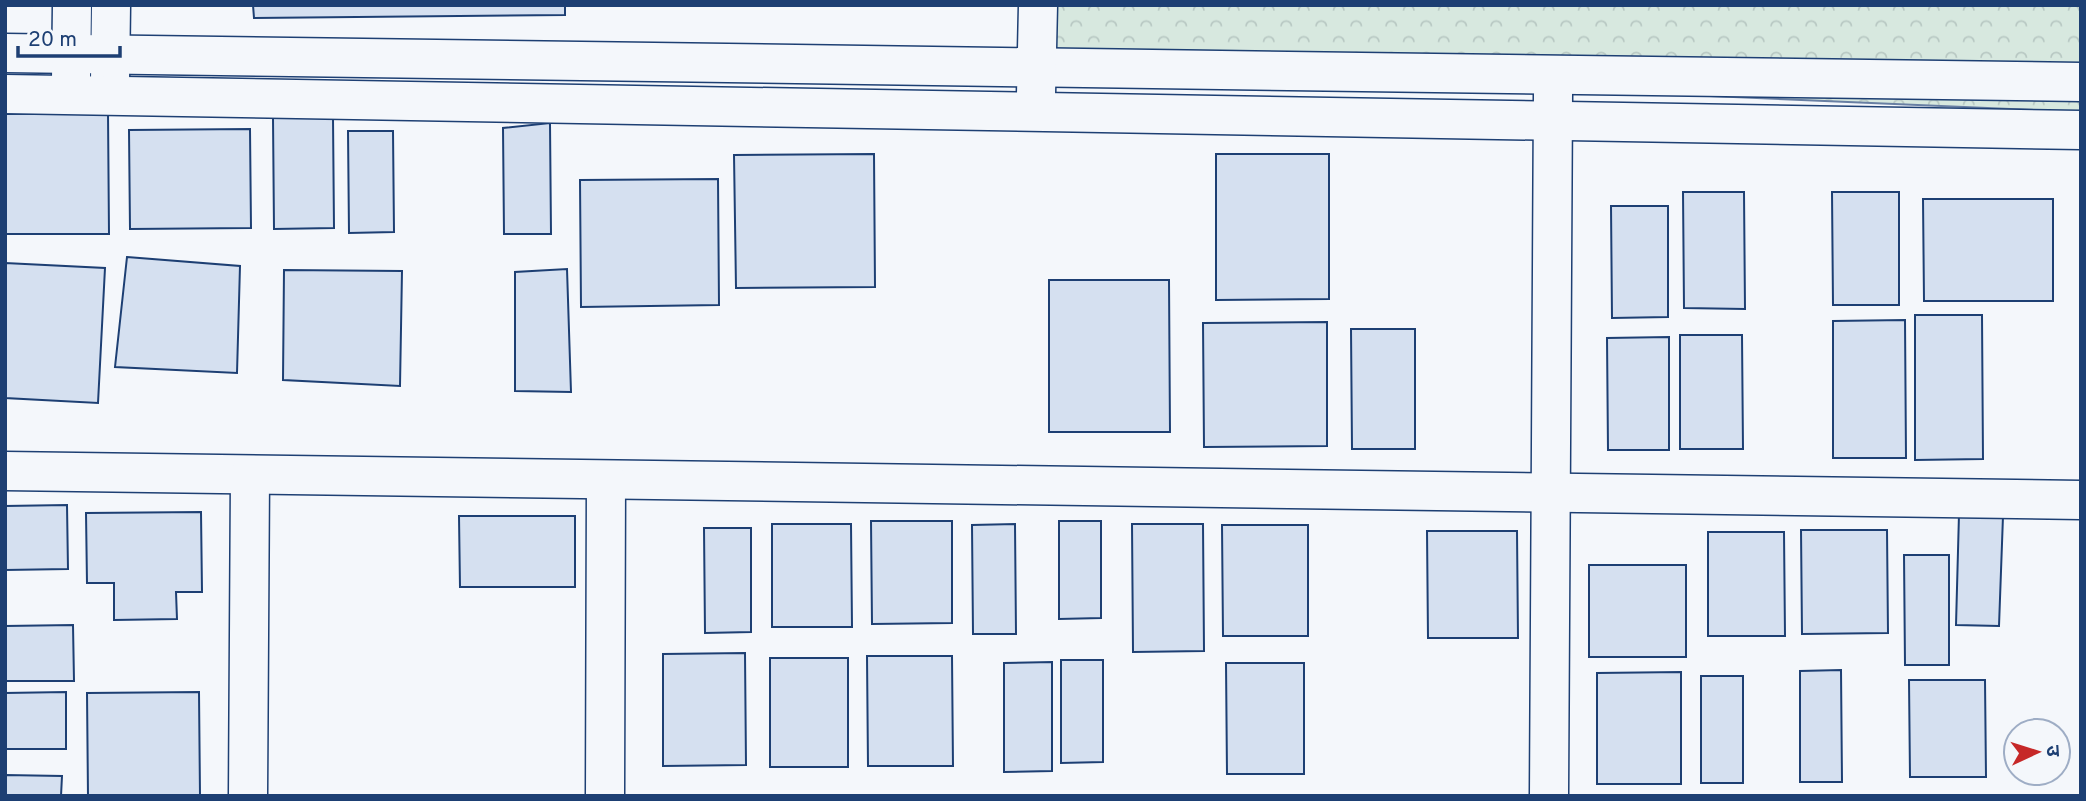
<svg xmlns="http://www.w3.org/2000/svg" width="2086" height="801" font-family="Overpass,'Noto Sans Devanagari',sans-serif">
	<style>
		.park { fill: url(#park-crowns); stroke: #687fa3; stroke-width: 2 }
		.building { fill: #d5e0f0; stroke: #1d3f73; stroke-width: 2 }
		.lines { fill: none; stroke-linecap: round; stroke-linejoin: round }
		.minor-casing { stroke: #1d3f73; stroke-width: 41 }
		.minor { stroke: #f4f7fb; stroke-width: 38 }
	</style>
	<defs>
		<pattern id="park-crowns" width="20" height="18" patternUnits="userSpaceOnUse" patternTransform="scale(1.75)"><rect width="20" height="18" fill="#d7e8df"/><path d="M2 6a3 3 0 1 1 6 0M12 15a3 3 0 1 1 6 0" fill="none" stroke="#b8c8c3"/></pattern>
	</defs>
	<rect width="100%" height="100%" fill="#f4f7fb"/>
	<!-- park -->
	<polygon class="park" points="1038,5 2081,5 2081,112 1037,67"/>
	<!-- building -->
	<g class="building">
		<polygon points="253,5 565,5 565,15 254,18"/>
		<polygon points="108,113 109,234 5,234 5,114"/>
		<polygon points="273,118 333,118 334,228 274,229"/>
		<polygon points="550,123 551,234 504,234 503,128"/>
		<polygon points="250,129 251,228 130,229 129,130"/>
		<polygon points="348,131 393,131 394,232 349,233"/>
		<polygon points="874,154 875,287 736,288 734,155"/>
		<polygon points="1216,154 1329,154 1329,299 1216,300"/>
		<polygon points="718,179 719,305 581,307 580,180"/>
		<polygon points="1683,192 1744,192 1745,309 1684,308"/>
		<polygon points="1832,192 1899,192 1899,305 1833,305"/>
		<polygon points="1923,199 2053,199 2053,301 1924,301"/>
		<polygon points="1611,206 1668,206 1668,317 1612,318"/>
		<polygon points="127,257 240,266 237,373 115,367"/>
		<polygon points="5,263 105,268 98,403 5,398"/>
		<polygon points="567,269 571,392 515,391 515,272"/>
		<polygon points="284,270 402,271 400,386 283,380"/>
		<polygon points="1049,280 1169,280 1170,432 1049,432"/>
		<polygon points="1915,315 1982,315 1983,459 1915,460"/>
		<polygon points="1905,320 1906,458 1833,458 1833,321"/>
		<polygon points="1327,322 1327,446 1204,447 1203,323"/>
		<polygon points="1351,329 1415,329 1415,449 1352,449"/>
		<polygon points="1680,335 1742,335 1743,449 1680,449"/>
		<polygon points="1669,337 1669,450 1608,450 1607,338"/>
		<polygon points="67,505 68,569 5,570 5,506"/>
		<polygon points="201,512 202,592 176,592 177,619 114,620 114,583 87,583 86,513"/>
		<polygon points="1959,514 2003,516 1999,626 1956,625"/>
		<polygon points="459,516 575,516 575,587 460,587"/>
		<polygon points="871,521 952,521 952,623 872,624"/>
		<polygon points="1059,521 1101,521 1101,618 1059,619"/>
		<polygon points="772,524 851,524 852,627 772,627"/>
		<polygon points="1015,524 1016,634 973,634 972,525"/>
		<polygon points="1132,524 1203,524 1204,651 1133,652"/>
		<polygon points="1222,525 1308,525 1308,636 1223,636"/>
		<polygon points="704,528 751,528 751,632 705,633"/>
		<polygon points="1801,530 1887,530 1888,633 1802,634"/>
		<polygon points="1427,531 1517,531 1518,638 1428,638"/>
		<polygon points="1708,532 1784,532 1785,636 1708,636"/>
		<polygon points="1904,555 1949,555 1949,665 1905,665"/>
		<rect x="1589" y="565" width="97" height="92"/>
		<polygon points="73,625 74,681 5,681 5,626"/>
		<polygon points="745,653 746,765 663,766 663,654"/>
		<polygon points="867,656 952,656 953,766 868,766"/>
		<rect x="770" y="658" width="78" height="109"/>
		<polygon points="1061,660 1103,660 1103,762 1061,763"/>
		<polygon points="1052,662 1052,771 1004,772 1004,663"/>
		<polygon points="1226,663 1304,663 1304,774 1227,774"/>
		<polygon points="1841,670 1842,782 1800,782 1800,671"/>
		<polygon points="1681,672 1681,784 1597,784 1597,673"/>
		<rect x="1701" y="676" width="42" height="107"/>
		<polygon points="1909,680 1985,680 1986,777 1910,777"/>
		<polygon points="66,692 66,749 5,749 5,693"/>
		<polygon points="199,692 200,796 88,796 87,693"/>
		<polygon points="5,775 62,776 61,796 5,796"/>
	</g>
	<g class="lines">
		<defs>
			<g id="minor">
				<polyline points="5,53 2081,82"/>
				<polyline points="71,79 72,5"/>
				<polyline points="110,80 111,5"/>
				<polyline points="5,94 2081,130"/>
				<polyline points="1036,94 1038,5"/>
				<polyline points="5,471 2081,500"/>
				<polyline points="248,796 250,475"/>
				<polyline points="605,796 606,480"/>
				<polyline points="1549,796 1553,94"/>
			</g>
		</defs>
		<!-- minor casing -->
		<use href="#minor" class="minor-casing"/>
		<!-- minor -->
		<use href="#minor" class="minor"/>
	</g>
	<!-- border -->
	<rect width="2086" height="801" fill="none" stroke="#1d3f73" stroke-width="14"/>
	<!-- north arrow -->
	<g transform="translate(2037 752) rotate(86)"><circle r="33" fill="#f4f7fb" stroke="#9eadc5" stroke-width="2"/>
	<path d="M0-5L12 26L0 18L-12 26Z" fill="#c62828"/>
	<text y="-10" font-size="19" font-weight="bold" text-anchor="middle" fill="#1d3f73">उ</text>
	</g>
	<!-- scale -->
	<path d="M18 46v10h102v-10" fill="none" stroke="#1d3f73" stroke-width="3.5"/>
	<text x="28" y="46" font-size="21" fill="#1d3f73" stroke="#f4f7fb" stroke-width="5" paint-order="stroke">20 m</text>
</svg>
